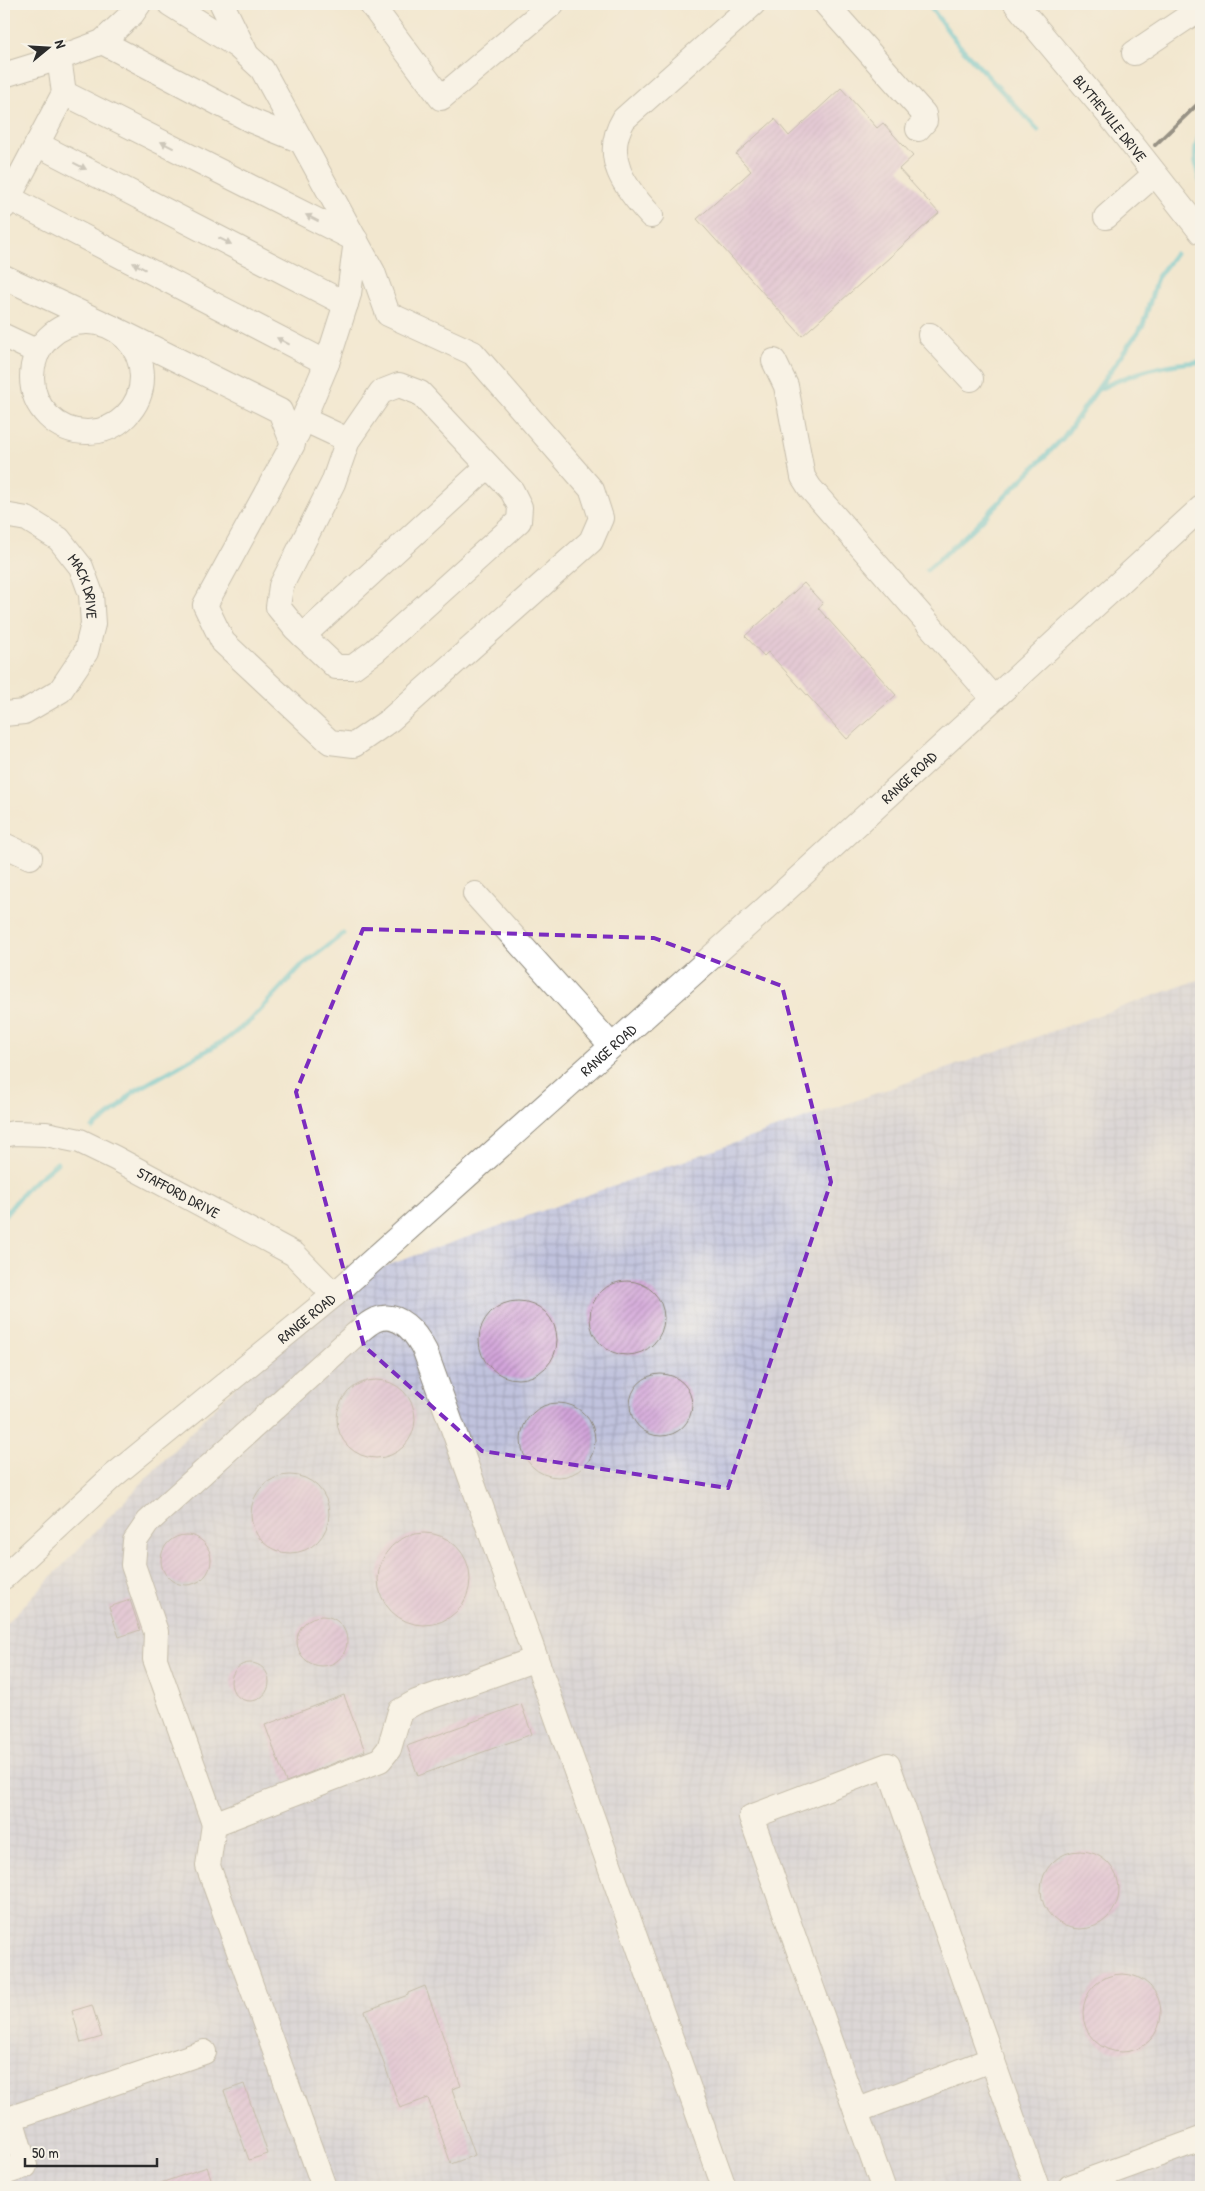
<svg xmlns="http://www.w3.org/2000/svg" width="1205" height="2191" font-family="'Patrick Hand',sans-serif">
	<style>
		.industrial { fill: url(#industrial-grid) }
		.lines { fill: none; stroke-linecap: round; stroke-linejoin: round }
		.stream { stroke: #54c1cd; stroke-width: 5 }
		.building { fill: url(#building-hatch) }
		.minor-casing { stroke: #8e897d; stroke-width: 26 }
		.minor { stroke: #fff; stroke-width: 24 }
		.rail { stroke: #2b2b2b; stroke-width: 4 }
		.oneway { fill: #a0a0a0 }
		.marked { fill: none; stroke: #7b2cbf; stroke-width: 4; stroke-dasharray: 10 6; stroke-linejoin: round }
		.labels { text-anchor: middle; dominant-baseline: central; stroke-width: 5; stroke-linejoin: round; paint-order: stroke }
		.street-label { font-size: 15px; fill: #2b2b2b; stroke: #f7f3e8 }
	</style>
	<defs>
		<pattern id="industrial-grid" width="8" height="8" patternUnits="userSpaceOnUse" patternTransform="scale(1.25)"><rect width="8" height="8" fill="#c0c2dd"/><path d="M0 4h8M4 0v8" fill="none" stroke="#a5a7be"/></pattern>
		<pattern id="building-hatch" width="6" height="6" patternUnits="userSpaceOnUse" patternTransform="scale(1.25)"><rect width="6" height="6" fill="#d2a4da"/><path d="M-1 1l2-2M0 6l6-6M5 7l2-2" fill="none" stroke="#ab86b1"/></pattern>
	</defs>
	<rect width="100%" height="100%" fill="#f7f3e8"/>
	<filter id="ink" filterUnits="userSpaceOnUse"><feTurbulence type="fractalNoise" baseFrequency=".02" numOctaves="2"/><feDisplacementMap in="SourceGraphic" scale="10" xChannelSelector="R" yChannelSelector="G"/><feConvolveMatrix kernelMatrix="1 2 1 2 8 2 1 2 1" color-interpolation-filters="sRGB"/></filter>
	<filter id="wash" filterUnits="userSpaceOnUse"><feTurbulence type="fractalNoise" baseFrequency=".0096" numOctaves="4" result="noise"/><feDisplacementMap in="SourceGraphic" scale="20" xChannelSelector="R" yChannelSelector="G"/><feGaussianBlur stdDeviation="1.12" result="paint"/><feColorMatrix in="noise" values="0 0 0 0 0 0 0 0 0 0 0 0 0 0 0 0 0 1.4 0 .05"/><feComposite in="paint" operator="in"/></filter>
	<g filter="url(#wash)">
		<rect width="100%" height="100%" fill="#f2e7cf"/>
		<!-- industrial -->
		<polygon class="industrial" points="1201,979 1201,2187 4,2187 4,1626 334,1284"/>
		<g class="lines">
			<!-- stream -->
			<g class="stream">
				<polyline points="928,4 958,44 1038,130"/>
				<path d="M1201,132c-9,17 -6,34 0,52"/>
				<path d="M1099,389c33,-16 65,-26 102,-27"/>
				<polyline points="927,570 976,526 1063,438 1143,325 1157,278 1175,254"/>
				<polyline points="93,1128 117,1109 133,1092 227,1039 252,1019 300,967 343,934"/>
				<polyline points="4,1216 28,1187 57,1163"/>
			</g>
		</g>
		<g id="blocks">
			<!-- building -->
			<g class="building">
				<polygon points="841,88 877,128 883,123 913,156 899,169 939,213 802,336 697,219 751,171 736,154 775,119 789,136"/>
				<polygon points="804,583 823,604 818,608 896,695 847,739 768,652 764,656 745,636"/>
				<circle cx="627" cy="1318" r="37"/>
				<circle cx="518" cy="1340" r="39"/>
				<circle cx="661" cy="1405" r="31"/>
				<circle cx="376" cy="1419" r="39"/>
				<circle cx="558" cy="1440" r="37"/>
				<circle cx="290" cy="1514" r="39"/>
				<circle cx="424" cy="1579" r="46"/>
				<circle cx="186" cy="1560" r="25"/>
				<polygon points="130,1600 140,1630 119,1637 109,1607"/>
				<circle cx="322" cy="1641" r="25"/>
				<circle cx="250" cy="1682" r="19"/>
				<polygon points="344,1695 365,1751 286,1782 265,1725"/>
				<polygon points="521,1704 532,1734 418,1776 407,1746"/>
				<circle cx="1080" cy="1890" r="39"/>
				<circle cx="1122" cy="2013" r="39"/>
				<polygon points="425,1986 461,2086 452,2089 475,2155 451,2164 428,2098 400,2108 365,2011 408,1995 408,1993"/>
				<polygon points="92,2005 102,2037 81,2043 72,2011"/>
				<polygon points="244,2084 268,2154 249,2160 224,2091"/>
				<polygon points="207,2167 214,2187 155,2187 155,2185"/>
			</g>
		</g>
	</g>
	<g filter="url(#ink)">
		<use href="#blocks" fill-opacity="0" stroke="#8e897d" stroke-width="1"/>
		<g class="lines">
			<defs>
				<g id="minor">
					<polyline points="222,4 245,51"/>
					<polyline points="371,4 441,98 552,4"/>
					<polyline points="826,4 924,114 925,121 918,129"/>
					<path id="s1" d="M1016,4l93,111 92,117"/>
					<polyline points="102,42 252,121 301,141"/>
					<polyline points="1134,53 1201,8"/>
					<polyline points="4,75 59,58"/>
					<polyline points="64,93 356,240 349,294 327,363 297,434"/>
					<polyline points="37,144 346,304"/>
					<polyline points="9,198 327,363"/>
					<polyline points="4,207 64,93 59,58 102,42 132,14 139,4"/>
					<path d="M651,216c-26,-28 -50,-59 -27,-97l129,-115"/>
					<polyline points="1106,217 1155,174"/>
					<polyline points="4,277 111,327 280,411 293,444 205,605 223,642 330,742 354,745 390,720 591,541 601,518 592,490 473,353 388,314 373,272 262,69 237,46 170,4"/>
					<circle cx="87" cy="377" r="55"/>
					<polyline points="930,335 971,379"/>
					<polyline points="4,336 38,352"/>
					<polyline points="774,361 786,386 803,477 810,488 993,698"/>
					<polyline points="303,419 348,440 333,483 281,586 278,607 295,628 336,667 353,667 375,651 519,521 520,507 512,491 420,393 399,385 381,392 348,440"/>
					<path id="s2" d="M4,515l23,4 32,20 22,28 10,27 2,30 -7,28 -26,39 -36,21 -20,2"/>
					<polyline points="303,636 488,466"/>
					<polyline points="4,845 30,857"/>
					<polyline points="475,894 611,1045"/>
					<path id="s3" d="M4,1135l10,-2 32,1 34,7 35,17 179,96 40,41"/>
					<path id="s4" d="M4,1577l108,-100 222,-182 431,-386 436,-401"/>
					<path d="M214,1824l-59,-165 1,-27 -23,-67 2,-24 13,-19 208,-188c5,-4 12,-11 19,-14 24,-10 41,13 50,31l111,308"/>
					<polyline points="856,2111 993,2059"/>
					<polyline points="4,2173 25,2166 11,2118 204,2052"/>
					<polyline points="324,2187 208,1866 214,1824 380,1760 389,1749 400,1711 416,1702 536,1659 724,2187"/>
					<polyline points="883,2187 751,1817 888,1765 1037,2187"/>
					<polyline points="1070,2187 1201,2139"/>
				</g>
			</defs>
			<!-- minor casing -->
			<use href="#minor" class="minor-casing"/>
			<!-- minor -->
			<use href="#minor" class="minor"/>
			<!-- rail -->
			<polyline class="rail" points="1155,145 1201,101"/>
		</g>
		<!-- one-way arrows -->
		<defs><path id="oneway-solid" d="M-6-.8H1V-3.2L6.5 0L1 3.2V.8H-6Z" transform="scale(1.25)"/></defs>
		<g class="oneway">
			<use href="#oneway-solid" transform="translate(167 145) rotate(-153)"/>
			<use href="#oneway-solid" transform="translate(80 166) rotate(27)"/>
			<use href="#oneway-solid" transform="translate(312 218) rotate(-153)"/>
			<use href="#oneway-solid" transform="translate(225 241) rotate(27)"/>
			<use href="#oneway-solid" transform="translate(139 266) rotate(-152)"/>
			<use href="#oneway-solid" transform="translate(283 341) rotate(-152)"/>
		</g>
	</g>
	<!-- marked area -->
	<path d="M0 0H1205V2191H0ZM363,929l291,9 128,48 49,196 -103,306 -246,-37 -118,-105 -68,-254z" fill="#f2e7cf" fill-opacity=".55" fill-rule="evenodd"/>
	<path class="marked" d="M363,929l291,9 128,48 49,196 -103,306 -246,-37 -118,-105 -68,-254z"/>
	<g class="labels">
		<!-- street labels -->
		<g class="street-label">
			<text stroke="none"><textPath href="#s1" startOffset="148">BLYTHEVILLE DRIVE</textPath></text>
			<text stroke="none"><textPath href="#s2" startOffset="116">MACK DRIVE</textPath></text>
			<text stroke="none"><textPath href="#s4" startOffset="1208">RANGE ROAD</textPath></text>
			<text stroke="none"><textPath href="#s4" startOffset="802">RANGE ROAD</textPath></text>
			<text stroke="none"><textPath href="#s3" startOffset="188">STAFFORD DRIVE</textPath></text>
			<text stroke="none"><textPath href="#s4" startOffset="398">RANGE ROAD</textPath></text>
		</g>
	</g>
	<!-- margin -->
	<rect width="1205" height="2191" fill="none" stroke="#f7f3e8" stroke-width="20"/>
	<!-- north arrow -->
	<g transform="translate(48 48) rotate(72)" stroke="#f7f3e8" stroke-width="4" paint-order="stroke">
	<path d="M0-4L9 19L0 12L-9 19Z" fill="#2b2b2b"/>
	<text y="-8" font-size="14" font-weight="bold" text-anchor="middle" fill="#2b2b2b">N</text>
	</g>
	<!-- scale -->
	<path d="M25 2158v8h132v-8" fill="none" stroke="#2b2b2b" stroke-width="2.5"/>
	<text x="32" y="2158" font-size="15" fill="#2b2b2b" stroke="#f7f3e8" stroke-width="4" paint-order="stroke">50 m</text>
</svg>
